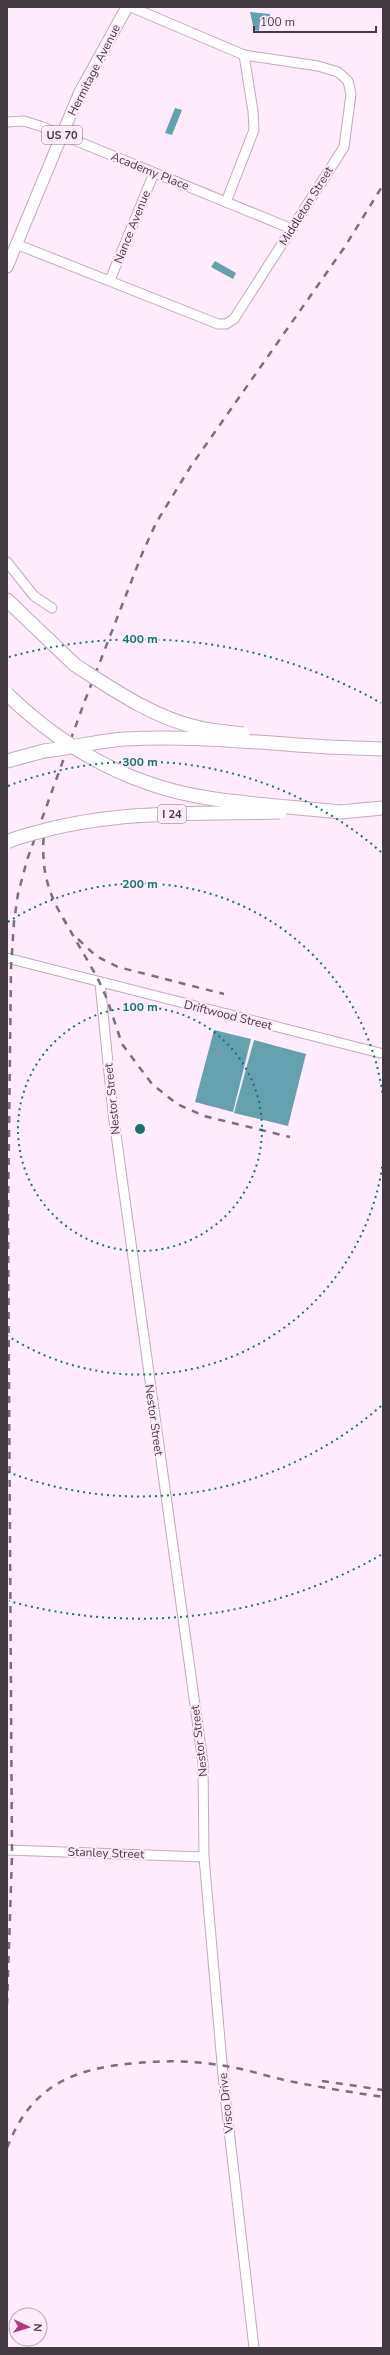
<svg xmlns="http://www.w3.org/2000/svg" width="390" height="2355" font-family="'Nunito Sans',sans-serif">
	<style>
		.water { fill: #64a0ad }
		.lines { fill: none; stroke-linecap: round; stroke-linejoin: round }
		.minor-casing { stroke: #c0aabd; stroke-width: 11 }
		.major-casing { stroke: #c0aabd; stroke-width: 13 }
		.highway-casing { stroke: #c0aabd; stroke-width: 15 }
		.minor { stroke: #fff; stroke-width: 9 }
		.major { stroke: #fff; stroke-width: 11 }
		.highway { stroke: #fff; stroke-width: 13 }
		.rail { stroke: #7a6e79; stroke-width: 2.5; stroke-dasharray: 7 7; stroke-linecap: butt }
		.highway-bridge-casing { stroke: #c0aabd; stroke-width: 15; stroke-linecap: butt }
		.highway-bridge { stroke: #fff; stroke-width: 13 }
		.ring { fill: none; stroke: #0f766e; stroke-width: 2; stroke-dasharray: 2 4 }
		.labels { text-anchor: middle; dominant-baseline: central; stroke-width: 4; stroke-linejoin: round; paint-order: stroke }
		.shield { fill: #feebfc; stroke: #7a6e79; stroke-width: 1 }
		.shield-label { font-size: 11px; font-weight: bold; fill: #423941 }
		.street-label { font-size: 12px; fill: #423941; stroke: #feebfc }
		.centre { fill: #0f766e; stroke: #feebfc; stroke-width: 2 }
		.ring-label { font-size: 12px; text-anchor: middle; font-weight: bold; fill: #0f766e; stroke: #feebfc; stroke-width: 4; stroke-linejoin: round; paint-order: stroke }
	</style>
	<rect width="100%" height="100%" fill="#feebfc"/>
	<!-- water -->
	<g class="water">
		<polygon points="250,12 270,14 269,22 260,21 259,31 254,30"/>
		<polygon points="175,108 182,110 172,135 165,133"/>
		<polygon points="215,261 236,273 233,279 211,267"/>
		<polygon points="214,1030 251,1039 233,1112 195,1102"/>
		<polygon points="254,1040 306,1054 288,1126 234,1113"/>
	</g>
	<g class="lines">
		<defs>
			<g id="minor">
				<polyline points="7,122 24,121 40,126 292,229"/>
				<polyline points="226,202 254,130 253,111 244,55"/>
				<polyline points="16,244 218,324 226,324 234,319 344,147 351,94 348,81 338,72 318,66 244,55 131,7"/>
				<polyline points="110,280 154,173"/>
				<polyline points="7,562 34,596 52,608"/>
				<polyline points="7,958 380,1053"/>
				<polyline points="100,983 113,1113 203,1763 204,1857 224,2086 254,2348"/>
				<polyline points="7,1850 204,1857"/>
			</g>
			<polyline id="major" points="7,267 79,94 127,7"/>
			<g id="highway">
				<polyline points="7,600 75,665"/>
				<polyline points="328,747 383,749"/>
				<polyline points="7,761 44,751"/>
				<polyline points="340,812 383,808"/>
			</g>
		</defs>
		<!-- minor casing -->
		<use href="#minor" class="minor-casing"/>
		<!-- major casing -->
		<use href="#major" class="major-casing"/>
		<!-- highway casing -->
		<use href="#highway" class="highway-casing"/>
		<!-- minor -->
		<use href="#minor" class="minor"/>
		<!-- major -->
		<use href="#major" class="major"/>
		<!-- highway -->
		<use href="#highway" class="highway"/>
		<!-- rail -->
		<g class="rail">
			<path d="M45,824c-5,38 0,66 21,99"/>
			<polyline points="63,918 97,977 107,999 122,1044 152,1084 177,1104 204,1116 290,1137"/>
			<polyline points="78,939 96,956 118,967 224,994"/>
			<polyline points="7,2005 12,1856 8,1220 11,968 14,922 18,894 27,860 84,703 142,554 156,523 191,466 344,248 383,185"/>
			<polyline points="322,2081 383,2090"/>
			<path d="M7,2148c24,-63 67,-80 130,-85 32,-3 63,-2 94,4 18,3 35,9 53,13 33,7 66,12 99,17"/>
		</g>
		<defs>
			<g id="highway-bridge">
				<path d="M75,665c39,25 79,53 125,63 14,3 29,4 43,6"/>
				<path d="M7,694c56,54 123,92 201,104 43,7 88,9 132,14"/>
				<path d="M44,751c27,-3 53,-10 81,-12 67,-4 136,4 203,8"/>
				<path d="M7,842c11,-5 24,-8 35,-11 77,-21 159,-17 238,-19"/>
			</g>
		</defs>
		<!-- highway-bridge casing -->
		<use href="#highway-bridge" class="highway-bridge-casing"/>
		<!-- highway-bridge -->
		<use href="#highway-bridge" class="highway-bridge"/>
	</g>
	<!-- distance rings -->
	<g class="ring">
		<circle cx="140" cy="1129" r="122"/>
		<path d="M383 1161A245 245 0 0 1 8 1336M8 922A245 245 0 0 1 383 1097"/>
		<path d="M381 1406A367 367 0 0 1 8 1472M8 786A367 367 0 0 1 381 852"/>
		<path d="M381 1555A490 490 0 0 1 9 1601M9 657A490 490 0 0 1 381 703"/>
	</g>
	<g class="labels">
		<!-- shield labels -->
		<g class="shield">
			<rect x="42" y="126" width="40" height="18" rx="3"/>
			<rect x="158" y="805" width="28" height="18" rx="3"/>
		</g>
		<g class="shield-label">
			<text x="62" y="135">US 70</text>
			<text x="172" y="814">I 24</text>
		</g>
		<!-- street labels -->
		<g class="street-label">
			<text transform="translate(94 70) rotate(-63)">Hermitage Avenue</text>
			<text transform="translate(150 171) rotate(22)">Academy Place</text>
			<text transform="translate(306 206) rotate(-58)">Middleton Street</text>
			<text transform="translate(132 227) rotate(-68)">Nance Avenue</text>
			<text transform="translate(228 1015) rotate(14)">Driftwood Street</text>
			<text transform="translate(112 1099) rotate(-96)">Nestor Street</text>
			<text transform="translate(154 1420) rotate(82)">Nestor Street</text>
			<text transform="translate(199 1741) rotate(-97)">Nestor Street</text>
			<text transform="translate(106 1853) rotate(2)">Stanley Street</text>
			<text transform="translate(226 2103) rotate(-96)">Visco Drive</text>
		</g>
	</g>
	<circle cx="140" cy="1129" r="6" class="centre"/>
	<g class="ring-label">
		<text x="140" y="643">400 m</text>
		<text x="140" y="766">300 m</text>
		<text x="140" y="888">200 m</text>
		<text x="140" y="1011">100 m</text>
	</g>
	<!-- border -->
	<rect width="390" height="2355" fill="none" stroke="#423941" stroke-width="16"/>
	<!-- north arrow -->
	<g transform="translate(28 2327) rotate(94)"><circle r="19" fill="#feebfc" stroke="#b3a4b1"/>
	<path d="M0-3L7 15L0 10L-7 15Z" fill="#b8357c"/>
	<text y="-6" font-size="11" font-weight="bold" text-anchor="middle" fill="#423941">N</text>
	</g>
	<!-- scale -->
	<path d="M254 26v6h122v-6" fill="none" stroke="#423941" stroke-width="2"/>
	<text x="260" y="26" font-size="12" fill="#423941" stroke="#feebfc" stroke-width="3" paint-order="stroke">100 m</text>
</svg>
